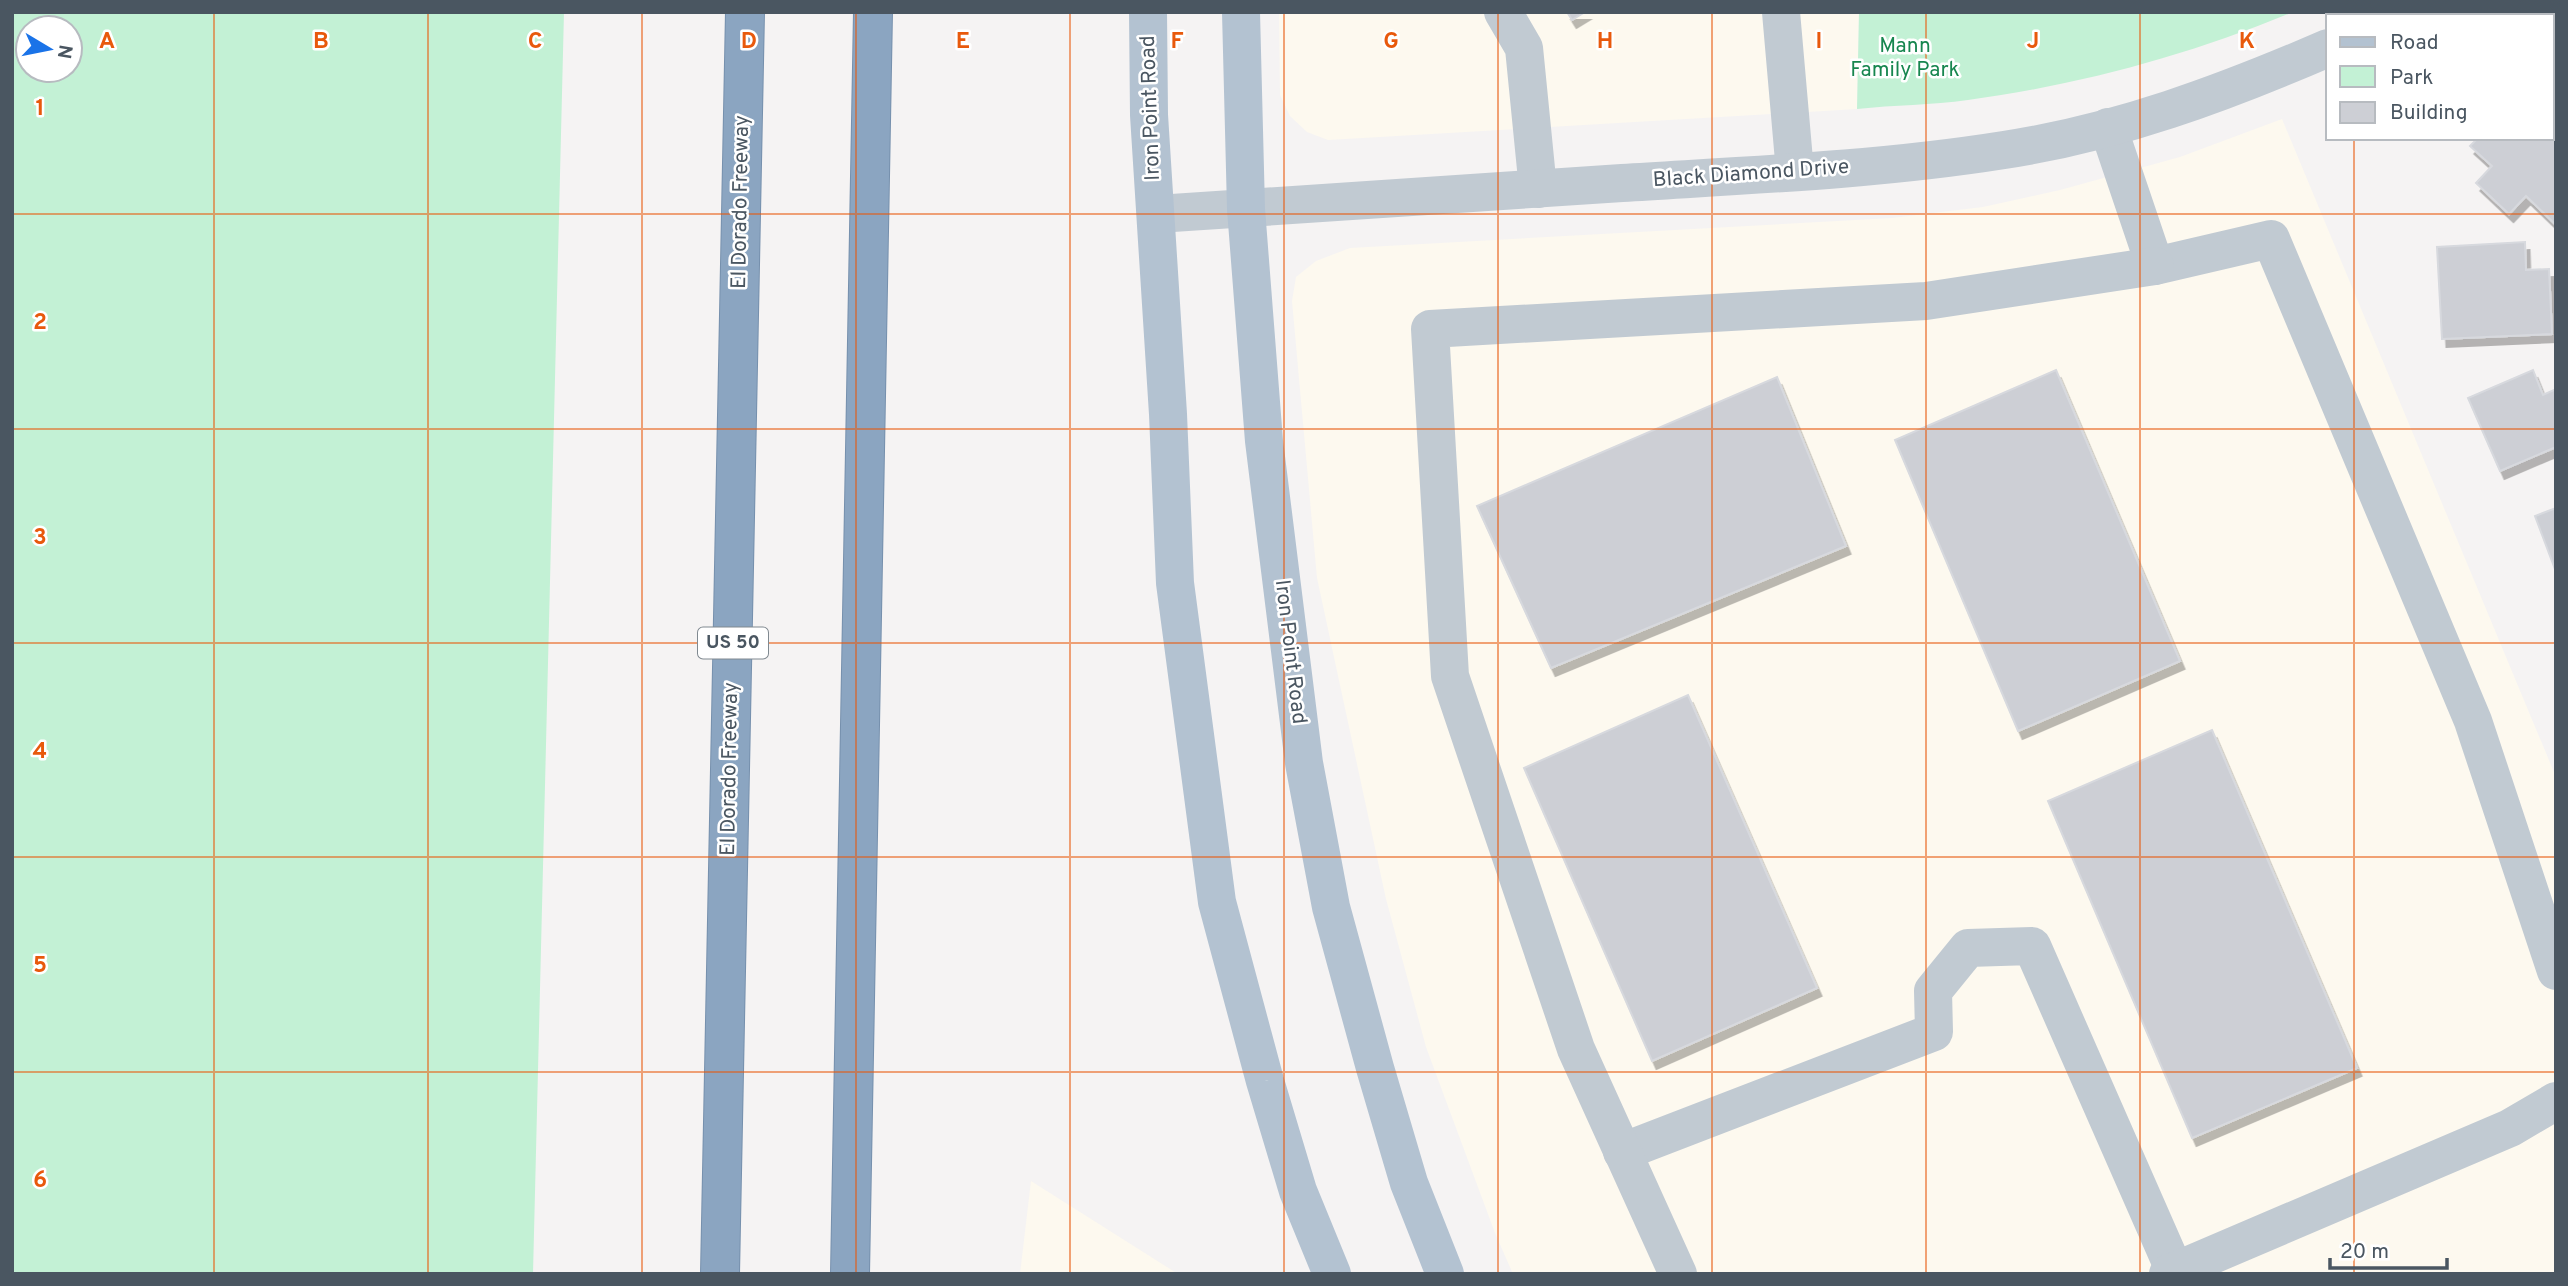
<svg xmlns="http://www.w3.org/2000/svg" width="2568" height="1286" font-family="Overpass,sans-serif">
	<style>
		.commercial { fill: #fdf9ef }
		.green { fill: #c3f1d5; fill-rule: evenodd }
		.building { fill: #cdcfd5; stroke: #d7d9de; stroke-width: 2; filter: url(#shadow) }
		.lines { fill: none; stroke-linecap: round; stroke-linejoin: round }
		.highway-casing { stroke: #7690ad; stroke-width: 40 }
		.minor { stroke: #c1cad2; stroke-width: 38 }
		.major { stroke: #b3c2d1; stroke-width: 38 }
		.highway { stroke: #8ba5c1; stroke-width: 38 }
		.grid { fill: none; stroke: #e8590c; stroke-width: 2; stroke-opacity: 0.55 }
		.labels { text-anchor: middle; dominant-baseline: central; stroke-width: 5; stroke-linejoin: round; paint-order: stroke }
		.shield { fill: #fff; stroke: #808990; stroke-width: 2 }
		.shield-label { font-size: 19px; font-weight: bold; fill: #4a5661 }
		.park-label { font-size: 21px; fill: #17864f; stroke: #fff }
		.street-label { font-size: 21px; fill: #4a5661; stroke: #fff }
		.grid-label { font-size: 23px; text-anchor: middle; font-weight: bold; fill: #e8590c; stroke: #fff; stroke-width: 5; stroke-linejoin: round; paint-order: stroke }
	</style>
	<defs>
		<filter id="shadow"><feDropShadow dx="4.5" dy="8" stdDeviation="0" flood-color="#0004"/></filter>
	</defs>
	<rect width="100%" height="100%" fill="#f5f3f3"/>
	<!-- commercial -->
	<g class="commercial">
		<polygon points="1279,12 1859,12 1857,109 1328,140 1307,132 1290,116 1280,95"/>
		<polygon points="2282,119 2556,777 2556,1274 1513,1274 1495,1233 1426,1047 1386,899 1317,578 1292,301 1296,277 1316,261 1350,248 1892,218 1983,207 2060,190 2180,157"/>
		<polygon points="1031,1181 1178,1274 1020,1274"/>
	</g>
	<!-- green -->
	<g class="green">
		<path d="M12,12h552l-31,1262h-521zM28,28h42v42h-42z"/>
		<path d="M1859,12h434c-103,43 -214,73 -325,88 -36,5 -74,5 -111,9z"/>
	</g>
	<!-- building -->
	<g class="building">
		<polygon points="1567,12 1585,12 1572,20"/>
		<polygon points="2552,114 2556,118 2555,224 2526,196 2509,214 2476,183 2492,166 2470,146 2478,138 2552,138"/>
		<polygon points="2525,242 2526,270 2549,269 2552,334 2442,339 2437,247"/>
		<polygon points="2056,370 2180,661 2018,731 1895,440"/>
		<polygon points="2533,370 2543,395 2556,389 2556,447 2500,471 2468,398"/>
		<polygon points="1777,377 1846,546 1551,668 1477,506"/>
		<polygon points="2556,508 2556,572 2535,516"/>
		<polygon points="1688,695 1817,988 1652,1061 1524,768"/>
		<polygon points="2212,730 2357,1068 2192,1138 2048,801"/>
	</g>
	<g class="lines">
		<defs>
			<g id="highway">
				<polyline points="720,1274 745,12"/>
				<polyline points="850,1274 873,12"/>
			</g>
		</defs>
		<!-- highway casing -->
		<use href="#highway" class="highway-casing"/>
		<!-- minor -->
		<g class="minor">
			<polyline points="1503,12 1524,48 1538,189"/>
			<polyline points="1781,12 1795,172"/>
			<polyline points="2403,16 2411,12"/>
			<polyline points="2108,127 2155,266 2271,239 2473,721 2556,971"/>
			<path d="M1157,214c155,-9 310,-20 465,-31 128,-8 256,-13 382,-33 113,-17 220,-57 324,-102"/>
			<polyline points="1622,1152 1934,1032 1933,991 1968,948 2032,946 2176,1274"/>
			<polyline points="1678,1274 1576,1049 1450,676 1430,329 1926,301 2155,266"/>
			<polyline points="2168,1274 2510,1128 2556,1101"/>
		</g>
		<!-- major -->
		<g class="major">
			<polyline points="1148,12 1149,115 1168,414 1175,583 1217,902 1265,1081 1298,1191 1332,1274"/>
			<polyline points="1241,12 1246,209 1264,441 1304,763 1331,907 1375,1068 1409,1183 1445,1274"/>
		</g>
		<!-- highway -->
		<use href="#highway" class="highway"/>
	</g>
	<!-- grid -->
	<path class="grid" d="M214,12v1262M428,12v1262M642,12v1262M856,12v1262M1070,12v1262M1284,12v1262M1498,12v1262M1712,12v1262M1926,12v1262M2140,12v1262M2354,12v4M2354,138v1136M12,214h2544M12,429h2544M12,643h2544M12,857h2544M12,1072h2544"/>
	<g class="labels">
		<!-- shield labels -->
		<rect class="shield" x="698" y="627.5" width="70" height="31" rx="5"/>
		<g class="shield-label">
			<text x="733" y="643">US 50</text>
		</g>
		<!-- park labels -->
		<g class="park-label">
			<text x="1905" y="46">Mann<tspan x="1905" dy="24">Family Park</tspan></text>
		</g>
		<!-- street labels -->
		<g class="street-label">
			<text transform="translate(1151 108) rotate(-92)">Iron Point Road</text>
			<text transform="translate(1751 174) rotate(-4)">Black Diamond Drive</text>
			<text transform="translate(741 202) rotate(-89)">El Dorado Freeway</text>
			<text transform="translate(1290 652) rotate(83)">Iron Point Road</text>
			<text transform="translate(730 769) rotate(-89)">El Dorado Freeway</text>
		</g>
	</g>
	<g class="grid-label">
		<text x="107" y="48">A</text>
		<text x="321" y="48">B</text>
		<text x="535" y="48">C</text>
		<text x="749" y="48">D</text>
		<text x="963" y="48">E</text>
		<text x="1177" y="48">F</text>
		<text x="1391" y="48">G</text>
		<text x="1605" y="48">H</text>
		<text x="1819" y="48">I</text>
		<text x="2033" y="48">J</text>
		<text x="2247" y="48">K</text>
		<text x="40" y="115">1</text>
		<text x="40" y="329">2</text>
		<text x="40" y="544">3</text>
		<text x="40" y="758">4</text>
		<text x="40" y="972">5</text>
		<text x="40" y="1187">6</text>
	</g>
	<!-- border -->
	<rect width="2568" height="1286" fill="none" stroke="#4a5661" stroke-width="28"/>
	<!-- legend -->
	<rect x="2326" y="14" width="228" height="126" fill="#ffffff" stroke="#b7bbc0" stroke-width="2"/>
	<rect x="2340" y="37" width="35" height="10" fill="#b3c2d1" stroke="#b7bbc0" stroke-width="2"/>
	<text x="2390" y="49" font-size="21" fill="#4a5661">Road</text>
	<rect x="2340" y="66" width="35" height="21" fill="#c3f1d5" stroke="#b7bbc0" stroke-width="2"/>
	<text x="2390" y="84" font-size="21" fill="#4a5661">Park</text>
	<rect x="2340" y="102" width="35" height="21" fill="#cdcfd5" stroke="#b7bbc0" stroke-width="2"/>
	<text x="2390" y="119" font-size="21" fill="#4a5661">Building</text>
	<!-- north arrow -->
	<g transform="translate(49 49) rotate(100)"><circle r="33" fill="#ffffff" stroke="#b7bbc0" stroke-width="2"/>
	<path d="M0-5L12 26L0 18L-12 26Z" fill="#1a73e8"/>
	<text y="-10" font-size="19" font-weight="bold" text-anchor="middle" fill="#4a5661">N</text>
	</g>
	<!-- scale -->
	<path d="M2330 1258v10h117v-10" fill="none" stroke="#4a5661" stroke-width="3.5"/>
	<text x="2340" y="1258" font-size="21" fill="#4a5661" stroke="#ffffff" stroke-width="5" paint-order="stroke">20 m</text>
</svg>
